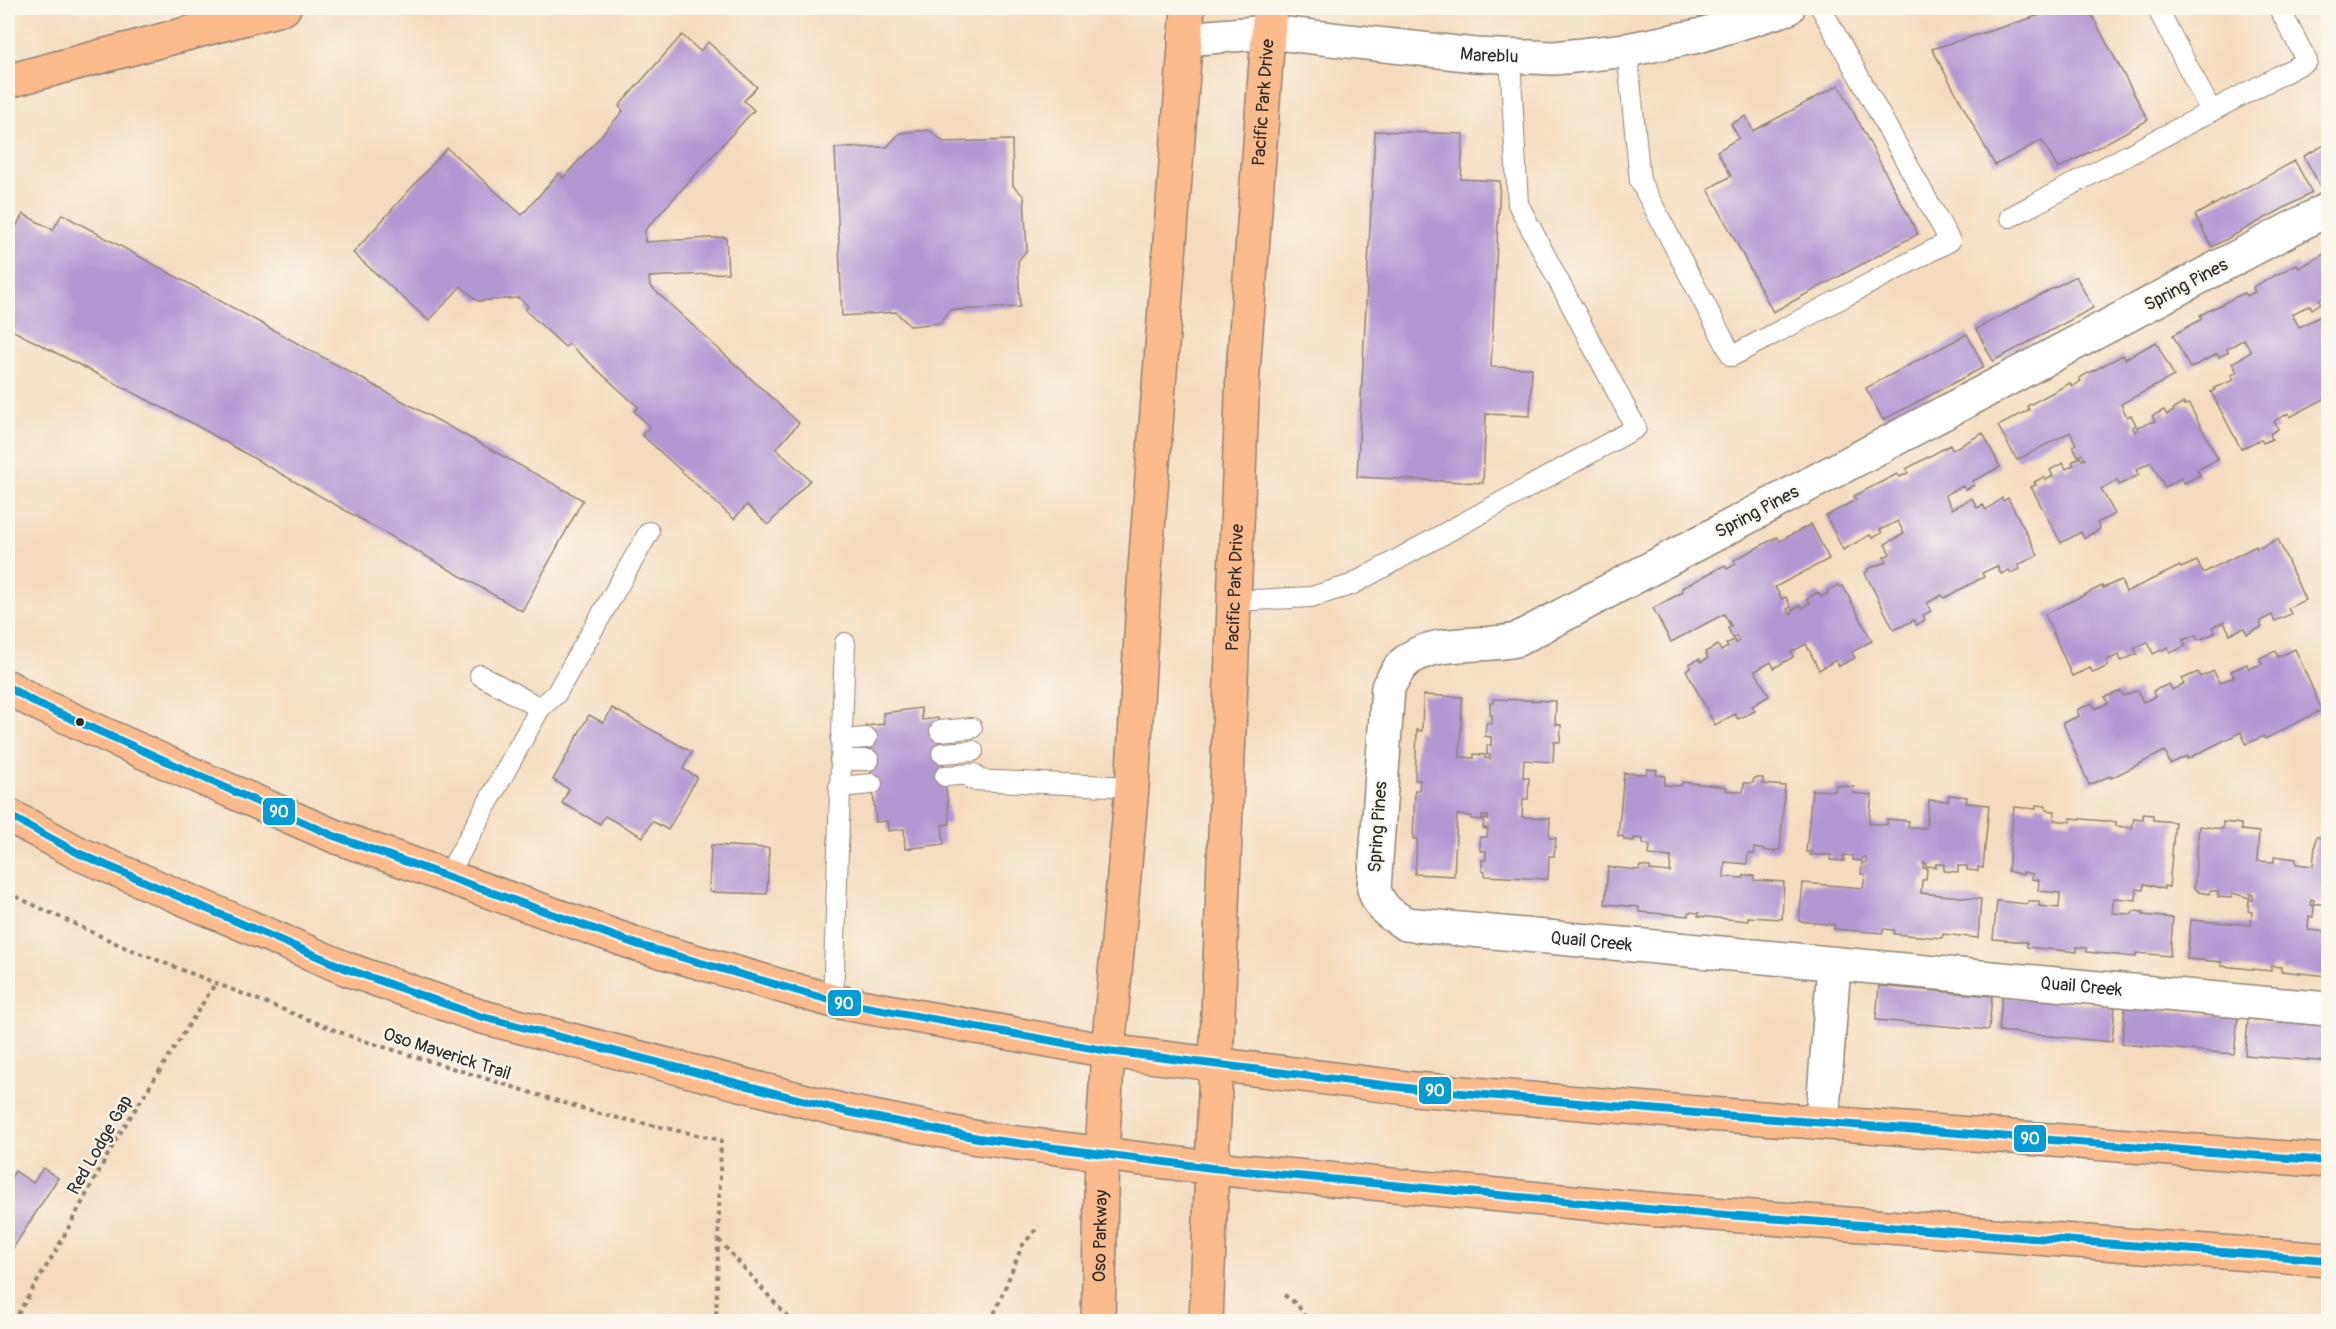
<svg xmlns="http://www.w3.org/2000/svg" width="2336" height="1329" font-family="Pangolin,sans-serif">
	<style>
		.building { fill: #b298d3 }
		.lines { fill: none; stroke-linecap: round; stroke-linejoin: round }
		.lane-casing { stroke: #908374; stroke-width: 22 }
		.street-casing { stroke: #908374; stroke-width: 36 }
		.primary-casing { stroke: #908374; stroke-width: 36 }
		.highway-casing { stroke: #908374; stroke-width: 36 }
		.path { stroke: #908374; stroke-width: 4; stroke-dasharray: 4.5 4.5; stroke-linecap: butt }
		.lane { stroke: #fff; stroke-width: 20 }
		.street { stroke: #fff; stroke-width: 33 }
		.primary { stroke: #fbbb8d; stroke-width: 33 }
		.highway { stroke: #fbbb8d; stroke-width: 33 }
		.bus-1-casing { stroke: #fbf7ec; stroke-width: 12 }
		.bus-1 { stroke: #069bd4; stroke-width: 8 }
		.bus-dot { fill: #2b2b2b; stroke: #fbf7ec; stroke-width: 2 }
		.labels { text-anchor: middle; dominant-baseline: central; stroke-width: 4.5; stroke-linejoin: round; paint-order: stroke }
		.street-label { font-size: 18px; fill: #2b2b2b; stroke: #fbf7ec }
		.line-badge { stroke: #fbf7ec; stroke-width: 2 }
		.badge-label { font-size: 16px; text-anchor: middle; font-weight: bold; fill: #fff }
	</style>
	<rect width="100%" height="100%" fill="#fbf7ec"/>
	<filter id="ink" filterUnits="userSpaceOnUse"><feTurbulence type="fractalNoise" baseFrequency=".0167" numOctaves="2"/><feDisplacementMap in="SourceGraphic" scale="12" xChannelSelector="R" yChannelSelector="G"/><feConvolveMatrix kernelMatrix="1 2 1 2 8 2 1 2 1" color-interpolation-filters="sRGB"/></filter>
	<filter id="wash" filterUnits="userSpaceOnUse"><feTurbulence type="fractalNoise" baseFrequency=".008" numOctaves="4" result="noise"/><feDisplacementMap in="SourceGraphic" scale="24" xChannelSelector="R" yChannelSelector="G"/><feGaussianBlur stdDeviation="1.35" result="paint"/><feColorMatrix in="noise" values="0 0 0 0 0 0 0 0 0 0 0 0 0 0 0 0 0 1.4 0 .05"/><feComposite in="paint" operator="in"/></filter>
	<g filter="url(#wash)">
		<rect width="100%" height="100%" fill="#f4dbbe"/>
		<g id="blocks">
			<!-- building -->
			<g class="building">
				<polygon points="2063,8 2088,8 2148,120 2058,169 2042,140 1995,165 1932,49"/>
				<polygon points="682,35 700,51 708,42 757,87 744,101 754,110 645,230 645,242 726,237 728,273 649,277 650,286 799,423 776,449 810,480 768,525 747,505 734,519 642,435 650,427 634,411 638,407 569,344 565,347 525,310 528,306 519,298 478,301 461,286 429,321 353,253 447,148 522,215 559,173 563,178 623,111 619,106"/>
				<polygon points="1839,85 1918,234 1773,312 1708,189 1731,176 1717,151 1739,138 1731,124 1746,116 1753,131"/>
				<polygon points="929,130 944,142 1012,140 1013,186 1024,196 1027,250 1018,261 1020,307 950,310 940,323 910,326 896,312 842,316 835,148 887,147 900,133"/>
				<polygon points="1375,131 1463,134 1461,179 1500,181 1491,367 1532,368 1530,416 1486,414 1483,483 1357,477"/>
				<polygon points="2328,143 2328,184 2321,188 2304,156"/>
				<polygon points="2295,161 2312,193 2212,247 2195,215"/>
				<polygon points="23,214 53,230 62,214 583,500 522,611 192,423 8,328 8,316 11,310 8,308 8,241"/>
				<polygon points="2328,252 2328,295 2319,300 2321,303 2312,309 2310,305 2292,314 2299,327 2319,317 2324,327 2328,324 2328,397 2290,417 2289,413 2274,421 2278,429 2270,434 2272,439 2263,443 2261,439 2241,449 2211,392 2215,390 2214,388 2234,380 2231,375 2237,372 2232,363 2251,352 2244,339 2227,349 2228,352 2219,357 2217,354 2190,368 2173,335 2202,319 2200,315 2244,293 2246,296 2255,292 2253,287 2297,264 2299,268"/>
				<polygon points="2076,276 2093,308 1993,361 1976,329"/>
				<polygon points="1967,334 1984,367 1883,420 1866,388"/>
				<polygon points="2156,342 2174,376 2121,404 2127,417 2131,415 2136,425 2133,427 2135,432 2138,430 2137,427 2155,421 2152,416 2164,410 2167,415 2174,411 2173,409 2184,403 2184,405 2189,404 2218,459 2197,470 2200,475 2184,483 2181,478 2165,487 2151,462 2136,470 2139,475 2119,485 2117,480 2101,489 2115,514 2097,523 2100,529 2084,538 2081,532 2061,543 2031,487 2036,485 2034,482 2044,477 2046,480 2053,476 2050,470 2063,463 2066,469 2074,465 2072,462 2080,457 2082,460 2085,459 2082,454 2078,456 2073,446 2076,444 2070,432 2017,460 1998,426 2029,410 2027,406 2070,383 2072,387 2081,381 2079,378 2123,355 2125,359"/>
				<polygon points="1983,433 2000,467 1973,481 1974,485 1965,490 1963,486 1945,495 1952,509 1972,498 1977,508 1983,505 1986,510 2002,498 2003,501 2008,498 2038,555 2018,565 2020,569 2011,573 2009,570 2001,574 1997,566 1982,573 1984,577 1944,598 1942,595 1927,603 1931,611 1923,615 1925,620 1916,625 1914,620 1894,630 1865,573 1868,571 1867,569 1887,562 1884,557 1890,554 1885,544 1904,534 1898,521 1880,530 1882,533 1872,538 1870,535 1843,550 1826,516 1856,500 1854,496 1897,474 1900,477 1908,473 1906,469 1950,445 1952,450"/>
				<polygon points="1811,524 1829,559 1775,587 1782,599 1786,597 1791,607 1787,609 1790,614 1793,612 1792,610 1800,605 1802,608 1810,603 1807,599 1818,592 1821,597 1828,593 1827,591 1838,585 1840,587 1843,586 1872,641 1852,652 1855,658 1839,666 1836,660 1819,670 1806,644 1791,652 1793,657 1774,668 1771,662 1755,671 1769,696 1752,706 1755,711 1738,719 1735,714 1715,725 1686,670 1691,667 1689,664 1699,659 1701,662 1708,658 1705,652 1718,645 1721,651 1728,647 1726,644 1734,640 1736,643 1739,641 1736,636 1733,638 1728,628 1731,626 1724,614 1671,642 1653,608 1683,592 1682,588 1725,565 1727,569 1736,564 1734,560 1777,537 1780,541"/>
				<polygon points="2278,539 2305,600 2288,608 2291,614 2275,621 2272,615 2260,621 2262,627 2247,634 2244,628 2230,634 2224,622 2212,627 2215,633 2198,640 2196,635 2183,640 2186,646 2170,653 2168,647 2153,654 2148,642 2134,648 2137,654 2121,661 2119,655 2106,660 2108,666 2093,673 2090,668 2072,676 2045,614 2102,586 2103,588 2121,580 2126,592 2180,566 2181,568 2197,561 2203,573 2256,546 2257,549"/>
				<polygon points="2295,649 2322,710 2265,739 2264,736 2246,744 2241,732 2187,759 2187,756 2170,764 2165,751 2111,778 2110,776 2089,785 2063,723 2079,716 2077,710 2092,703 2095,709 2108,703 2105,697 2121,691 2123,696 2138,690 2143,702 2155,697 2153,691 2169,684 2172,690 2184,684 2182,679 2198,672 2200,677 2214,671 2219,683 2234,677 2231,671 2247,664 2249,669 2262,664 2260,658 2275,651 2278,657"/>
				<polygon points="1423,695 1462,697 1460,757 1474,758 1474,754 1485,755 1485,758 1490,759 1490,755 1487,755 1487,745 1491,745 1491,737 1485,736 1486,723 1492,724 1492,715 1490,715 1490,703 1493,703 1493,699 1556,701 1555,724 1561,725 1560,742 1554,742 1553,762 1524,760 1523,777 1529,778 1528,799 1523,799 1522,817 1550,818 1549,838 1556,838 1554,856 1549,856 1548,879 1485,876 1485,872 1482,871 1482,860 1486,860 1486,851 1480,851 1480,837 1487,837 1488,829 1483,828 1484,819 1488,820 1488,816 1482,816 1482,820 1471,819 1471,816 1457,815 1454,876 1415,874 1417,839 1413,839 1415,790 1419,790 1420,780 1415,780 1417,730 1422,731"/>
				<polygon points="612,708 692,752 683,769 697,777 668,830 652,821 643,837 605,816 600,824 562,803 569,789 553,780 589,715 604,723"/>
				<polygon points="921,708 922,720 938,718 950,824 942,825 944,844 905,849 904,829 888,831 887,821 876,822 866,726 884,724 883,713"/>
				<polygon points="1647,769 1657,770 1656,775 1665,776 1664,785 1681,786 1682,782 1727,787 1726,790 1743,792 1744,783 1753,783 1754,778 1763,778 1763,784 1785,786 1780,850 1775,850 1775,852 1754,848 1754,854 1748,853 1747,864 1725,862 1724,877 1744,878 1744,875 1754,876 1754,880 1784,882 1782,919 1748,917 1748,921 1698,916 1699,913 1689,912 1689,916 1639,912 1639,907 1605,904 1608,867 1639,870 1640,866 1650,867 1650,870 1670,872 1671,857 1649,855 1650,845 1643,844 1643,839 1634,838 1634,841 1624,840 1624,837 1618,836 1624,773 1646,774"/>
				<polygon points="1836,785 1854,787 1853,793 1872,795 1869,823 1887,825 1887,819 1909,821 1908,827 1926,828 1929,800 1948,801 1949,795 1967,797 1966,803 1989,805 1983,868 1978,867 1978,871 1967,870 1967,866 1958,866 1958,872 1944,871 1944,864 1936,864 1936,867 1926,866 1926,863 1924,862 1923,868 1927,868 1926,880 1922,880 1921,893 1981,899 1978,938 1943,934 1942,938 1894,934 1894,930 1883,929 1883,933 1834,929 1835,925 1799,921 1803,883 1863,888 1865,874 1861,874 1862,863 1866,863 1866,857 1863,857 1862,861 1853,860 1853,856 1844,855 1844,861 1830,860 1831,855 1810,855 1811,852 1806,852 1812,790 1835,791"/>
				<polygon points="2036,805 2046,806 2046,810 2055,811 2054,820 2071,822 2071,818 2116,822 2116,826 2132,828 2134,818 2143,819 2143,814 2153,815 2153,820 2175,822 2169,887 2164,886 2164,889 2144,884 2143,890 2137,889 2136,900 2114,898 2112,913 2132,914 2133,911 2144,912 2143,915 2173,918 2170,956 2136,953 2136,957 2087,952 2087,948 2077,947 2077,952 2027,947 2027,942 1993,939 1997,901 2028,904 2028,901 2039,901 2039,906 2059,908 2060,893 2038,891 2039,880 2032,879 2033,874 2023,872 2023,875 2008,871 2014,807 2036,809"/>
				<polygon points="2223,822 2241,824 2241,830 2259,832 2257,861 2274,862 2274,856 2296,859 2296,864 2313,866 2316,837 2328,838 2328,901 2323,901 2323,904 2313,904 2314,900 2311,899 2310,905 2314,906 2313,917 2309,916 2308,930 2328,932 2328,976 2281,971 2281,967 2271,966 2271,971 2221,966 2222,962 2187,959 2191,920 2251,925 2252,912 2248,911 2249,900 2253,900 2253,895 2250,894 2250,898 2232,893 2231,898 2218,897 2218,891 2210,891 2209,894 2198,892 2198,890 2194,889 2199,826 2223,829"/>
				<polygon points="711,845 769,848 767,894 709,892"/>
				<polygon points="1879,986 1992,996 1989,1030 1876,1020"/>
				<polygon points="2002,996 2115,1006 2112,1042 1999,1031"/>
				<polygon points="2125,1007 2238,1018 2234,1054 2122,1044"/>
				<polygon points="2248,1019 2328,1026 2328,1062 2245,1055"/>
				<polygon points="43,1168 58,1178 12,1250 8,1247 8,1183 15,1171 33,1183"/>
			</g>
		</g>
	</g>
	<g filter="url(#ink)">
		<use href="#blocks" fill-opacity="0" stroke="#908374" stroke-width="1.5"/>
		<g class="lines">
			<defs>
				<g id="lane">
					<polyline points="2157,8 2211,111"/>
					<polyline points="1627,50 1640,181 1732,356 1950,241 1821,8"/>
					<polyline points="2010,217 2307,61 2279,8"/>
					<polyline points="1234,601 1311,597 1351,585 1636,428 1518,204 1510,57"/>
					<polyline points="480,675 540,708"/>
					<polyline points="940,731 972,728"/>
					<polyline points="841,740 867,738"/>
					<polyline points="942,753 973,751"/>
					<polyline points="840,760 869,760"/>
					<polyline points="945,776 974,774"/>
					<polyline points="973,780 1132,787"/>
					<polyline points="839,787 872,784"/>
					<polyline points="447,877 540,708 556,694 649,532"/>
					<polyline points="833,1001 845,643"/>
				</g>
				<g id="street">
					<path id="s1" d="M1185,39l83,-7 207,23 80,3 72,-8 71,-14 90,-28"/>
					<path id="s2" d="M2328,209l-812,431c-35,8 -85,-2 -112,23 -7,7 -11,16 -16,24l-14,202c6,19 15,25 32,35l922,85"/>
					<polyline points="1822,1122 1834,965"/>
				</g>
				<g id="primary">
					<polyline points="8,687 34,702 185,771 334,836 639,945 833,1001 1108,1051 1415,1089 1696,1113 2328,1161"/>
					<polyline points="8,815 78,853 347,969 479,1016 848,1112 978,1138 1212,1168 1647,1209 2328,1260"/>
					<path id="s3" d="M1098,1322l4,-169 6,-102 24,-264 13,-219 43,-560"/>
					<path id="s4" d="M1206,1322l37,-950 27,-364"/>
				</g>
				<polyline id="highway" points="8,81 284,8"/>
			</defs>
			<!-- lane casing -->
			<use href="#lane" class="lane-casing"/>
			<!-- street casing -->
			<use href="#street" class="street-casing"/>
			<!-- primary casing -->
			<use href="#primary" class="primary-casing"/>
			<!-- highway casing -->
			<use href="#highway" class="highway-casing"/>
			<!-- path -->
			<g class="path">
				<polyline points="8,893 124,947 355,1038 600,1114 721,1140 716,1322"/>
				<polyline points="719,1240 792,1322"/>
				<path d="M1284,1295c11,7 19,14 23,27"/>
				<polyline points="13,1322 58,1247 117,1138 215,984"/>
				<polyline points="991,1322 1022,1246 1039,1226"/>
				<polyline points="1051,1322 1053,1314"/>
			</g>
			<!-- lane -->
			<use href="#lane" class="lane"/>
			<!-- street -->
			<use href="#street" class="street"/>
			<!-- primary -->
			<use href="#primary" class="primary"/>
			<!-- highway -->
			<use href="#highway" class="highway"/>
			<defs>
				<g id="bus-1">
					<polyline points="8,687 34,702 334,836 639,945 833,1001 1108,1051 1415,1089 1696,1113 2328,1161"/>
					<polyline points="8,815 78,853 347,969 479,1016 848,1112 978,1138 1212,1168 1647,1209 2328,1260"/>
				</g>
			</defs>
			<!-- bus-1 casing -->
			<use href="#bus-1" class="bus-1-casing"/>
			<!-- bus-1 -->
			<use href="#bus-1" class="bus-1"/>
		</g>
	</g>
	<!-- markers -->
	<circle class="bus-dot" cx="80" cy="722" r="5"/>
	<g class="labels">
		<!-- street labels -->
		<g class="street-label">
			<text stroke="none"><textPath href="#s1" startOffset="306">Mareblu</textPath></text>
			<text stroke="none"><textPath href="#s4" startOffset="1221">Pacific Park Drive</textPath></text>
			<text transform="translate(2186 285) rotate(-28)">Spring Pines</text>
			<text transform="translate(1757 512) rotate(-28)">Spring Pines</text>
			<text stroke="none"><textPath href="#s4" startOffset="735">Pacific Park Drive</textPath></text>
			<text transform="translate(1378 827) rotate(-86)">Spring Pines</text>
			<text stroke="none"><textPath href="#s2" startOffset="1502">Quail Creek</textPath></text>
			<text stroke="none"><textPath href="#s2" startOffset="1994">Quail Creek</textPath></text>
			<text transform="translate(447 1054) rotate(18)">Oso Maverick Trail</text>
			<text transform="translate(100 1145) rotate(-60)">Red Lodge Gap</text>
			<text stroke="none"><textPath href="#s3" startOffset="86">Oso Parkway</textPath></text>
		</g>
	</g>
	<g class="line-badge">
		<rect x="262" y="797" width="34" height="29" rx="6" fill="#069bd4"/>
		<rect x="827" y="989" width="35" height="28" rx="6" fill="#069bd4"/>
		<rect x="1418" y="1076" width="34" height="29" rx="6" fill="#069bd4"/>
		<rect x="2013" y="1124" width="34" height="29" rx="6" fill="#069bd4"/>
	</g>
	<g class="badge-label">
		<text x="279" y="817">90</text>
		<text x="844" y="1009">90</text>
		<text x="1435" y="1096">90</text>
		<text x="2030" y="1144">90</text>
	</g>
	<!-- margin -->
	<rect width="2336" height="1329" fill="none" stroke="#fbf7ec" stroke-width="30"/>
</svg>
